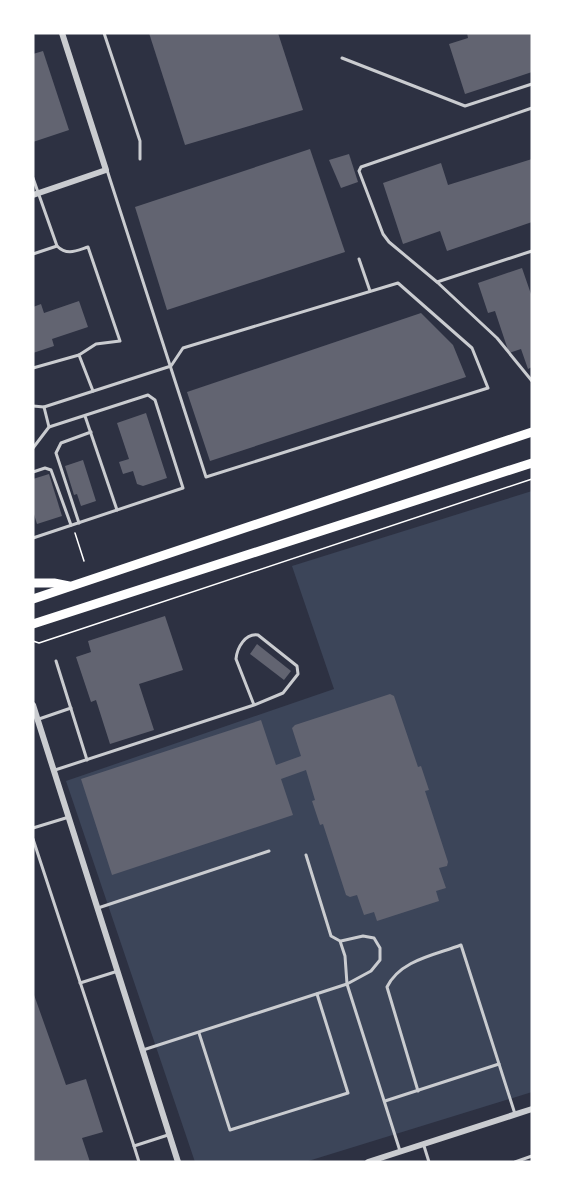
<svg xmlns="http://www.w3.org/2000/svg" width="565" height="1195" font-family="'Noto Serif',serif">
	<style>
		.green { fill: #3c4559 }
		.building { fill: #626471 }
		.lines { fill: none; stroke-linecap: round; stroke-linejoin: round }
		.path { stroke: #fff; stroke-width: 1.5 }
		.service { stroke: #caccd0; stroke-width: 3 }
		.minor { stroke: #caccd0; stroke-width: 6 }
		.secondary { stroke: #fff; stroke-width: 9 }
	</style>
	<rect width="100%" height="100%" fill="#2d3142"/>
	<!-- green -->
	<polygon class="green" points="532,491 532,1092 305,1162 195,1162 66,781 334,689 292,566"/>
	<!-- building -->
	<g class="building">
		<polygon points="149,33 278,33 303,110 185,145"/>
		<polygon points="467,33 532,33 532,72 465,94 449,44 468,38"/>
		<polygon points="43,51 69,130 33,142 33,54"/>
		<polygon points="310,149 345,252 167,310 135,207"/>
		<polygon points="349,154 358,182 341,188 329,160"/>
		<polygon points="532,159 532,222 447,251 440,231 403,244 383,183 441,163 448,185"/>
		<polygon points="522,268 532,297 532,367 528,369 521,349 509,353 495,311 488,313 478,283"/>
		<polygon points="79,301 88,327 52,339 54,346 33,353 33,307 41,304 44,313"/>
		<polygon points="421,313 453,345 466,377 210,461 187,392"/>
		<polygon points="146,413 167,478 143,486 137,484 133,471 123,474 119,462 129,459 117,423"/>
		<polygon points="83,460 96,501 81,506 77,494 74,495 65,466"/>
		<polygon points="49,474 62,516 37,524 33,511 33,479"/>
		<polygon points="165,616 183,670 139,684 154,730 110,744 96,700 91,702 76,657 91,652 88,641"/>
		<polygon points="257,644 291,671 284,680 250,654"/>
		<polygon points="390,694 394,696 418,767 421,766 429,790 425,791 448,862 447,866 439,868 446,888 436,891 439,901 377,921 374,912 364,915 357,895 350,897 346,895 323,824 320,825 312,801 315,800 306,770 281,779 293,815 112,875 81,779 261,720 276,765 301,756 292,728 295,725"/>
		<polygon points="33,992 66,1085 86,1079 103,1132 82,1138 90,1162 33,1162"/>
	</g>
	<g class="lines">
		<!-- path -->
		<g class="path">
			<polyline points="75,533 84,561"/>
			<polyline points="33,641 39,643 532,479"/>
		</g>
		<!-- service -->
		<g class="service">
			<polyline points="104,33 140,141 140,159"/>
			<polyline points="342,58 465,106 532,84"/>
			<polyline points="33,178 57,246 33,254"/>
			<path d="M57,246c10,10 19,5 31,1l32,94 -24,3 -17,11"/>
			<polyline points="532,251 437,282 497,338 532,381"/>
			<polyline points="359,259 370,291"/>
			<polyline points="437,282 389,242 383,234 359,171 361,167 532,108"/>
			<polyline points="33,368 79,355 93,391"/>
			<polyline points="33,406 44,407 171,366 183,348 398,283 472,348 488,388 206,477 107,170"/>
			<polyline points="44,407 49,427"/>
			<polyline points="85,416 117,510"/>
			<polyline points="33,448 49,427 148,395 155,400 183,488 33,538"/>
			<polyline points="33,472 45,468 51,470 71,525"/>
			<polyline points="79,523 56,453 61,443 91,432"/>
			<polyline points="56,661 87,760"/>
			<polyline points="39,719 71,708"/>
			<path d="M55,770l199,-65 29,-12 15,-19 -1,-8 -39,-31c-13,-2 -21,13 -22,24l18,46"/>
			<polyline points="33,828 69,817"/>
			<polyline points="33,839 134,1146"/>
			<polyline points="306,855 331,936 340,941 345,956 347,984 400,1151"/>
			<polyline points="98,908 269,851"/>
			<polyline points="80,983 118,971"/>
			<polyline points="199,1033 230,1130 348,1093 317,994"/>
			<polyline points="143,1050 347,984 371,971 380,960 380,948 374,938 363,936 341,941"/>
			<path d="M418,1091l-31,-104c13,-27 48,-32 74,-42l54,169"/>
			<polyline points="385,1101 499,1064"/>
			<polyline points="424,1146 429,1162"/>
			<polyline points="139,1162 134,1146 168,1135"/>
			<polyline points="515,1162 532,1156"/>
		</g>
		<!-- minor -->
		<g class="minor">
			<polyline points="33,195 106,170 62,33"/>
			<polyline points="33,705 178,1162"/>
			<polyline points="368,1162 532,1109"/>
		</g>
		<!-- secondary -->
		<g class="secondary">
			<polyline points="33,583 54,583 69,586"/>
			<polyline points="33,599 532,432"/>
			<polyline points="33,624 532,463"/>
		</g>
	</g>
	<!-- border -->
	<rect width="565" height="1195" fill="none" stroke="#ffffff" stroke-width="69"/>
</svg>
